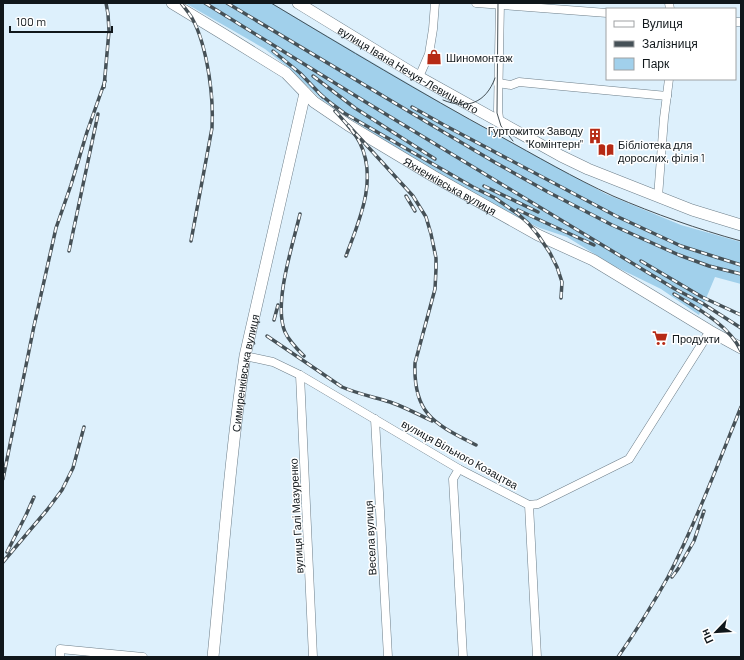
<svg xmlns="http://www.w3.org/2000/svg" width="744" height="660" font-family="Barlow,sans-serif">
	<style>
		.green { fill: #a1d0eb }
		.lines { fill: none; stroke-linecap: round; stroke-linejoin: round }
		.street-casing { stroke: #6d7e89; stroke-width: 9 }
		.secondary-casing { stroke: #6d7e89; stroke-width: 12 }
		.street { stroke: #fff; stroke-width: 8 }
		.secondary { stroke: #fff; stroke-width: 11 }
		.tram { stroke: #465157; stroke-width: 1 }
		.rail-casing { stroke: #465157; stroke-width: 3.5 }
		.rail { stroke: #fff; stroke-width: 2; stroke-dasharray: 6; stroke-linecap: butt }
		.labels { text-anchor: middle; dominant-baseline: central; stroke-width: 3; stroke-linejoin: round; paint-order: stroke }
		.poi-label { font-size: 11px; fill: #10171b; stroke: #fff; text-anchor: start }
		.street-label { font-size: 11px; fill: #10171b; stroke: #fff }
	</style>
	<rect width="100%" height="100%" fill="#ddf0fc"/>
	<!-- green -->
	<polygon class="green" points="185,3 272,3 319,31 469,119 606,194 681,225 741,242 741,284 715,277 699,315 661,289 614,266 567,237 540,228 487,203 385,141 322,100 290,69 265,49"/>
	<g class="lines">
		<defs>
			<g id="street">
				<polyline points="476,3 607,13"/>
				<polyline points="500,3 498,110 499,118 502,124"/>
				<polyline points="669,3 670,9"/>
				<polyline points="735,22 741,22"/>
				<polyline points="419,77 429,54 433,29 435,3"/>
				<polyline points="498,83 511,85 519,82 667,96"/>
				<polyline points="658,197 664,118 669,79"/>
				<polyline points="245,356 273,362 300,375 459,469 529,505 537,657"/>
				<polyline points="300,375 313,657"/>
				<polyline points="375,419 388,657"/>
				<polyline points="459,469 453,479 463,657"/>
				<polyline points="529,505 538,504 629,459 710,331"/>
				<polyline points="60,657 60,649 143,657"/>
			</g>
			<g id="secondary">
				<path id="s1" d="M172,3l51,31 63,39 28,29 34,23 85,51 105,59 55,25 117,71 31,17"/>
				<path id="s2" d="M298,3l121,74 142,79 27,13 104,41 49,15"/>
				<path id="s3" d="M213,657c10,-100 17,-201 32,-301l60,-263"/>
			</g>
		</defs>
		<!-- street casing -->
		<use href="#street" class="street-casing"/>
		<!-- secondary casing -->
		<use href="#secondary" class="secondary-casing"/>
		<!-- street -->
		<use href="#street" class="street"/>
		<!-- secondary -->
		<use href="#secondary" class="secondary"/>
		<!-- tram -->
		<g class="tram">
			<path d="M271,3c75,45 150,90 227,132 38,21 76,43 115,61 42,18 84,33 128,45"/>
			<polyline points="498,3 497,113 501,126 513,141"/>
			<path d="M443,100c24,10 43,3 52,-22"/>
		</g>
		<defs>
			<g id="rail">
				<path d="M181,3c4,5 8,10 11,15 10,18 14,38 17,57 3,19 4,34 3,53l-21,113"/>
				<polyline points="205,3 364,101 675,289 702,303 741,328"/>
				<polyline points="227,3 435,127 496,163 548,192 612,225 679,255 709,266 741,274"/>
				<polyline points="273,51 300,73 323,97"/>
				<polyline points="313,76 355,108 435,159"/>
				<polyline points="104,87 109,31 108,14 106,3"/>
				<polyline points="320,94 332,104 344,113 473,187 495,198 518,214 529,224 538,235 550,253 557,267 562,282 561,298"/>
				<polyline points="412,107 444,125 616,216 681,246 741,265"/>
				<path d="M335,111c9,10 19,20 25,32 18,37 -1,78 -14,113"/>
				<path d="M348,125l65,71 13,21 5,17 5,24v11l-1,20 -20,74c-2,52 20,61 61,82"/>
				<polyline points="484,186 538,212"/>
				<polyline points="406,196 415,211"/>
				<polyline points="518,210 594,245"/>
				<path d="M300,214c-7,30 -27,90 -15,118 4,9 12,17 19,24"/>
				<polyline points="69,251 98,114"/>
				<polyline points="641,261 702,297 741,315"/>
				<path d="M674,294c23,14 55,31 67,57"/>
				<polyline points="274,320 278,305"/>
				<path d="M267,336l75,51c16,7 32,10 48,15 14,5 28,12 42,19"/>
				<polyline points="3,479 34,326 56,228 71,185 87,132 105,81"/>
				<polyline points="7,552 26,515 34,497"/>
				<polyline points="3,562 47,510 62,490 73,468 84,427"/>
				<polyline points="672,577 678,569 694,541 704,511"/>
				<path d="M618,657c18,-26 35,-53 50,-80 28,-55 50,-113 73,-170"/>
			</g>
		</defs>
		<!-- rail casing -->
		<use href="#rail" class="rail-casing"/>
		<!-- rail -->
		<use href="#rail" class="rail"/>
	</g>
	<!-- icons -->
	<defs>
		<symbol id="shop-bare" viewBox="-9 -9 18 18"><path d="M-5-2.5h2.3a2.7 3.5 0 0 1 5.4 0H5L5.5 6h-11ZM-1.5-2.5h3a1.5 2.3 0 0 0-3 0Z" fill="#b62a15" stroke="#fff" stroke-width="2.5" paint-order="stroke"/></symbol>
		<symbol id="building-bare" viewBox="-9 -9 18 18"><path d="M-4-6H4V6H1V3H-1V6H-4ZM-2.5-4.3h1.7v1.8h-1.7ZM.8-4.3h1.7v1.8H.8ZM-2.5-1h1.7V.8h-1.7ZM.8-1h1.7V.8H.8Z" fill="#b62a15" stroke="#fff" stroke-width="2.5" paint-order="stroke"/></symbol>
		<symbol id="library-bare" viewBox="-9 -9 18 18"><path d="M-6-4Q-3-5.5-.7-3.5V5Q-3 3-6 4ZM6-4Q3-5.5 .7-3.5V5Q3 3 6 4Z" fill="#b62a15" stroke="#fff" stroke-width="2.5" paint-order="stroke"/></symbol>
		<symbol id="supermarket-bare" viewBox="-9 -9 18 18"><path d="M-6-5.5h2.5l.6 2H6L4.5 2H-2.5L-4.4-4H-6ZM-1.5 3.2a1.3 1.3 0 1 0 .1 0ZM3 3.2a1.3 1.3 0 1 0 .1 0Z" fill="#b62a15" stroke="#fff" stroke-width="2.5" paint-order="stroke"/></symbol>
	</defs>
	<g fill-rule="evenodd">
		<use href="#shop-bare" x="423" y="46" width="22" height="22"/>
		<use href="#building-bare" x="584" y="125" width="22" height="22"/>
		<use href="#library-bare" x="595" y="139" width="22" height="22"/>
		<use href="#supermarket-bare" x="649" y="327" width="22" height="22"/>
	</g>
	<g class="labels">
		<!-- poi labels -->
		<g class="poi-label">
			<text x="446" y="57">Шиномонтаж</text>
			<text x="583" y="130" text-anchor="end">Гуртожиток Заводу<tspan x="583" dy="13">"Комінтерн"</tspan></text>
			<text x="618" y="144">Бiблiотека для<tspan x="618" dy="13">дорослих, фiлiя 1</tspan></text>
			<text x="672" y="338">Продукти</text>
		</g>
		<!-- street labels -->
		<g class="street-label">
			<text stroke="none"><textPath href="#s2" startOffset="129">вулиця Івана Нечуя-Левицького</textPath></text>
			<text stroke="none"><textPath href="#s1" startOffset="334">Яхненківська вулиця</textPath></text>
			<text stroke="none"><textPath href="#s3" startOffset="286">Симиренківська вулиця</textPath></text>
			<text transform="translate(460 454) rotate(29)">вулиця Вільного Козацтва</text>
			<text transform="translate(296 516) rotate(-93)">вулиця Галі Мазуренко</text>
			<text transform="translate(370 538) rotate(-93)">Весела вулиця</text>
		</g>
	</g>
	<!-- border -->
	<rect width="744" height="660" fill="none" stroke="#10171b" stroke-width="8"/>
	<!-- legend -->
	<rect x="606" y="8" width="130" height="72" fill="#ffffff" stroke="#9fa2a4"/>
	<rect x="614" y="21" width="20" height="6" fill="#ffffff" stroke="#9fa2a4"/>
	<text x="642" y="28" font-size="12" fill="#10171b">Вулиця</text>
	<rect x="614" y="41" width="20" height="6" fill="#465157" stroke="#9fa2a4"/>
	<text x="642" y="48" font-size="12" fill="#10171b">Залізниця</text>
	<rect x="614" y="58" width="20" height="12" fill="#a1d0eb" stroke="#9fa2a4"/>
	<text x="642" y="68" font-size="12" fill="#10171b">Парк</text>
	<!-- north arrow -->
	<g transform="translate(716 632) rotate(245)" stroke="#ffffff" stroke-width="3" paint-order="stroke">
	<path d="M0-3L7 15L0 10L-7 15Z" fill="#10171b"/>
	<text y="-6" font-size="11" font-weight="bold" text-anchor="middle" fill="#10171b">Пн</text>
	</g>
	<!-- scale -->
	<path d="M10 26v6h102v-6" fill="none" stroke="#10171b" stroke-width="2"/>
	<text x="16" y="26" font-size="12" fill="#10171b" stroke="#ffffff" stroke-width="3" paint-order="stroke">100 m</text>
</svg>
